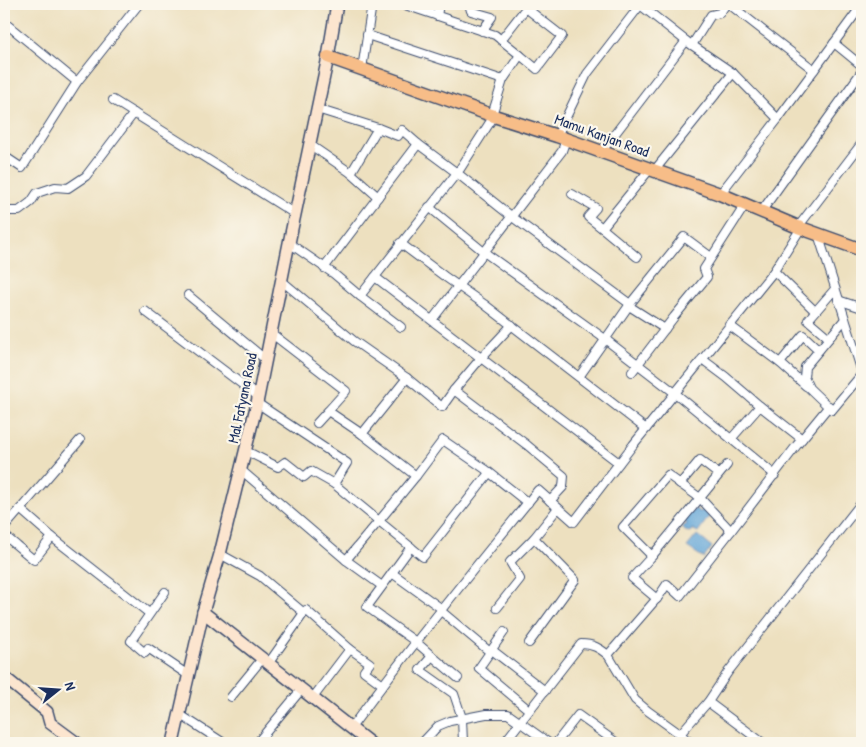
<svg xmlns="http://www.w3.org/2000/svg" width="866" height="747" font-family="'Patrick Hand',sans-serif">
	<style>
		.water { fill: #62a5d7; stroke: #3e6a9a }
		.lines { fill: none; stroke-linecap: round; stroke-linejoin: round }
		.street-casing { stroke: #3a4a6d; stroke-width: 10 }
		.secondary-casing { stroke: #3a4a6d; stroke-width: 14 }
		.primary-casing { stroke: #3a4a6d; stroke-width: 15 }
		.street { stroke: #fff; stroke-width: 8 }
		.secondary { stroke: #fce5cf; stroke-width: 11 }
		.primary { stroke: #f7bd88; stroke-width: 12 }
		.labels { text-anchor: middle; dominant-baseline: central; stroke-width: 4.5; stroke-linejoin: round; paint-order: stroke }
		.street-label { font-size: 15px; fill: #1b2f5e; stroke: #fbf7ec }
	</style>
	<rect width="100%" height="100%" fill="#fbf7ec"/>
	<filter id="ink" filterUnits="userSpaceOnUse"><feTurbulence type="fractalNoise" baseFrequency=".02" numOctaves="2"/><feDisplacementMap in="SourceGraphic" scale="10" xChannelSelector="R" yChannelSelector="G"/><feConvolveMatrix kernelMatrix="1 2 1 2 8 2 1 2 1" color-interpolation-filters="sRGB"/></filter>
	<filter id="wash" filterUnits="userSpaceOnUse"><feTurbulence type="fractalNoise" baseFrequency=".0096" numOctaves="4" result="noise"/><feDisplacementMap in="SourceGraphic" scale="20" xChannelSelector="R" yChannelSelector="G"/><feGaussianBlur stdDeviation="1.12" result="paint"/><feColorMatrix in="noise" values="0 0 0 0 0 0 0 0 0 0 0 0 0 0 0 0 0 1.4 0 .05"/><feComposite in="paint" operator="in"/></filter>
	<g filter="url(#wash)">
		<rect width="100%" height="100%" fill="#ede0bf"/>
		<!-- water -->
		<g class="water">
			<path d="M696,509l4,3 5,-3 5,6 -12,17 -6,-3 -1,3c-5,0 -7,-1 -9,-5l5,-3 -4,-5 10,-9z"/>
			<polygon points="697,535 712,547 704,558 687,547"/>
		</g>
	</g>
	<g filter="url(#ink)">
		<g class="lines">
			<defs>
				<g id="street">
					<polyline points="402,4 495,35 520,55 503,80 492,115"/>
					<polyline points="469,4 471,11 492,17 482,31"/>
					<polyline points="639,4 686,41 733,73 778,119 720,194"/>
					<polyline points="729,4 814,70"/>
					<polyline points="851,4 862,13"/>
					<polyline points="437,16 439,4"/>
					<polyline points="4,22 77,82"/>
					<polyline points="367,35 503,80"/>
					<polyline points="501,40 526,8 562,36 537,69 520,55"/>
					<polyline points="834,43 862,66"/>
					<polyline points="692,45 711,15 720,13 726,4"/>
					<polyline points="362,69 372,4"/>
					<polyline points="4,87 4,88"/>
					<polyline points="113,100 295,214"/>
					<polyline points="317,109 378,128 351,173"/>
					<polyline points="778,119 862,5"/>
					<polyline points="378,128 398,136 402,130 418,144 457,173 511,216 630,304"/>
					<polyline points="557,136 587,74 641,4"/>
					<polyline points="309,144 351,173 378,197"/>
					<polyline points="601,152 686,41"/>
					<polyline points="4,156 22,168 77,82 139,4"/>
					<polyline points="654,171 733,73"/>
					<polyline points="572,194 596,208 588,217 602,228"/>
					<polyline points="429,207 484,252 605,339 675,393 775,475"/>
					<polyline points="761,212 862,71"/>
					<polyline points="4,216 8,211 19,211 31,202 37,193 55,187 68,188 86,176 134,113"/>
					<polyline points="798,227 862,143"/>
					<polyline points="818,234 862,372"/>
					<polyline points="289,243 334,274 360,296"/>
					<polyline points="400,243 444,276 484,304 646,429"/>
					<polyline points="637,257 602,228 650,169"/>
					<polyline points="324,268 418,144"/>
					<polyline points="774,271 815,311"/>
					<polyline points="282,281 354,341 407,378 442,407 454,390 481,358 375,277"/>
					<polyline points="188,295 266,360"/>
					<polyline points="838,300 862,308"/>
					<polyline points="629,306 665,329"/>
					<polyline points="145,311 259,397"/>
					<polyline points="845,319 805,367 804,377 809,388 832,410 862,374"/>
					<polyline points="432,320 562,151 566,139"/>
					<polyline points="512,325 481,358 619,463"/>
					<polyline points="729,325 780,363 806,386"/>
					<polyline points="401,327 360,296 460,169 494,116"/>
					<polyline points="271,333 346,391 328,411 362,434"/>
					<polyline points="829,338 808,320 835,289"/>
					<polyline points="702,359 726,377 760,406 731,439"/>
					<polyline points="780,363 803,335 819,350"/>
					<polyline points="632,372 674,317 707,277 704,269 745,205"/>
					<polyline points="579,377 630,304 684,237 711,257"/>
					<polyline points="407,378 362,434 416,476 443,440 485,469 528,503"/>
					<polyline points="454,390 527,445 564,476 563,487 550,501"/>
					<polyline points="760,406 802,439"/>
					<polyline points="317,423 328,411"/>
					<polyline points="246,451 278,467 285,462 304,477 311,471 334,484 347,463 257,403"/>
					<polyline points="241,470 346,560 379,521 423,557 489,473"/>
					<polygon points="668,475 700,498 652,556 623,527"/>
					<polyline points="334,484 379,521 416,476"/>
					<polyline points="680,484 700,460 718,474"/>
					<polyline points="4,528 80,440"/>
					<polyline points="731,531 797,445 829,406"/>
					<polyline points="4,535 34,560 52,537 20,509"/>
					<polyline points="52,537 149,613"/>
					<polyline points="534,538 558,508"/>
					<polyline points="220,554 260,576 304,613"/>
					<polyline points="652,556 632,578 657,599"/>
					<polyline points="346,560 382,586"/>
					<polyline points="392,573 411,547"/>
					<polyline points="165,592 131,641 145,653 148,648 188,675"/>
					<polyline points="497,608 520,579 510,562 534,538 575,580 529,643"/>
					<polyline points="442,609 392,573 367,607 416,642 432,656 420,670 454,694 462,718 463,743"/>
					<polyline points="441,611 490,652"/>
					<polyline points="504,632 479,668 529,710"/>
					<polyline points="350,649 370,663 364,671 383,685"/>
					<polyline points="492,650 545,691"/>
					<polyline points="432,656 458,678"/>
					<polyline points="268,664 306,610 350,649 312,699"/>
					<polyline points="231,697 262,659"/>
					<polyline points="179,714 224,743"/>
					<path d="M351,728c59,-81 123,-160 187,-238l36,32 59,-77 141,-174 27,-43"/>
					<polyline points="680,734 648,711 635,700 608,655 659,596 667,584 680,596 731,531 700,498 727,465"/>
					<polyline points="257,743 301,690"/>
					<polyline points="422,743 438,726 450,721 486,714 508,714 549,743"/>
					<path d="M504,743l77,-99c12,0 18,4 27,11"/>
					<polyline points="556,743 578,715 617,743"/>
					<polyline points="691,743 680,734 708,702"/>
					<polyline points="763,743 708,702 728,672 862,502"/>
				</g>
				<g id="secondary">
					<polyline points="203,612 370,743"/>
					<polyline points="4,677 47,712 50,723 77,743"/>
					<polyline points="173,743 203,612 220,554 257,403 289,243 328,57 337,4"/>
				</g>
				<polyline id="primary" points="328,57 494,116 557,136 720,194 798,227 862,250"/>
			</defs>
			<!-- street casing -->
			<use href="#street" class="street-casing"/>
			<!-- secondary casing -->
			<use href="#secondary" class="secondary-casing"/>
			<!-- primary casing -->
			<use href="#primary" class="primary-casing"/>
			<!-- street -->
			<use href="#street" class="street"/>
			<!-- secondary -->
			<use href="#secondary" class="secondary"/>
			<!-- primary -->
			<use href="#primary" class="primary"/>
		</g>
	</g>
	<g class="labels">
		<!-- street labels -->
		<g class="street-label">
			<text transform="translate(602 135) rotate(20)">Mamu Kanjan Road</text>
			<text transform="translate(242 398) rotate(-78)">Mal Fatyana Road</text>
		</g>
	</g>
	<!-- margin -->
	<rect width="866" height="747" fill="none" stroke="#fbf7ec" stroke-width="20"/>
	<!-- north arrow -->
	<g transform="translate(58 690) rotate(73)" stroke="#fbf7ec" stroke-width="4" paint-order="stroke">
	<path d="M0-4L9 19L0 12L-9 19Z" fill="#1b2f5e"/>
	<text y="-8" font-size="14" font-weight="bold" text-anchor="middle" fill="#1b2f5e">N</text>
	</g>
</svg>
